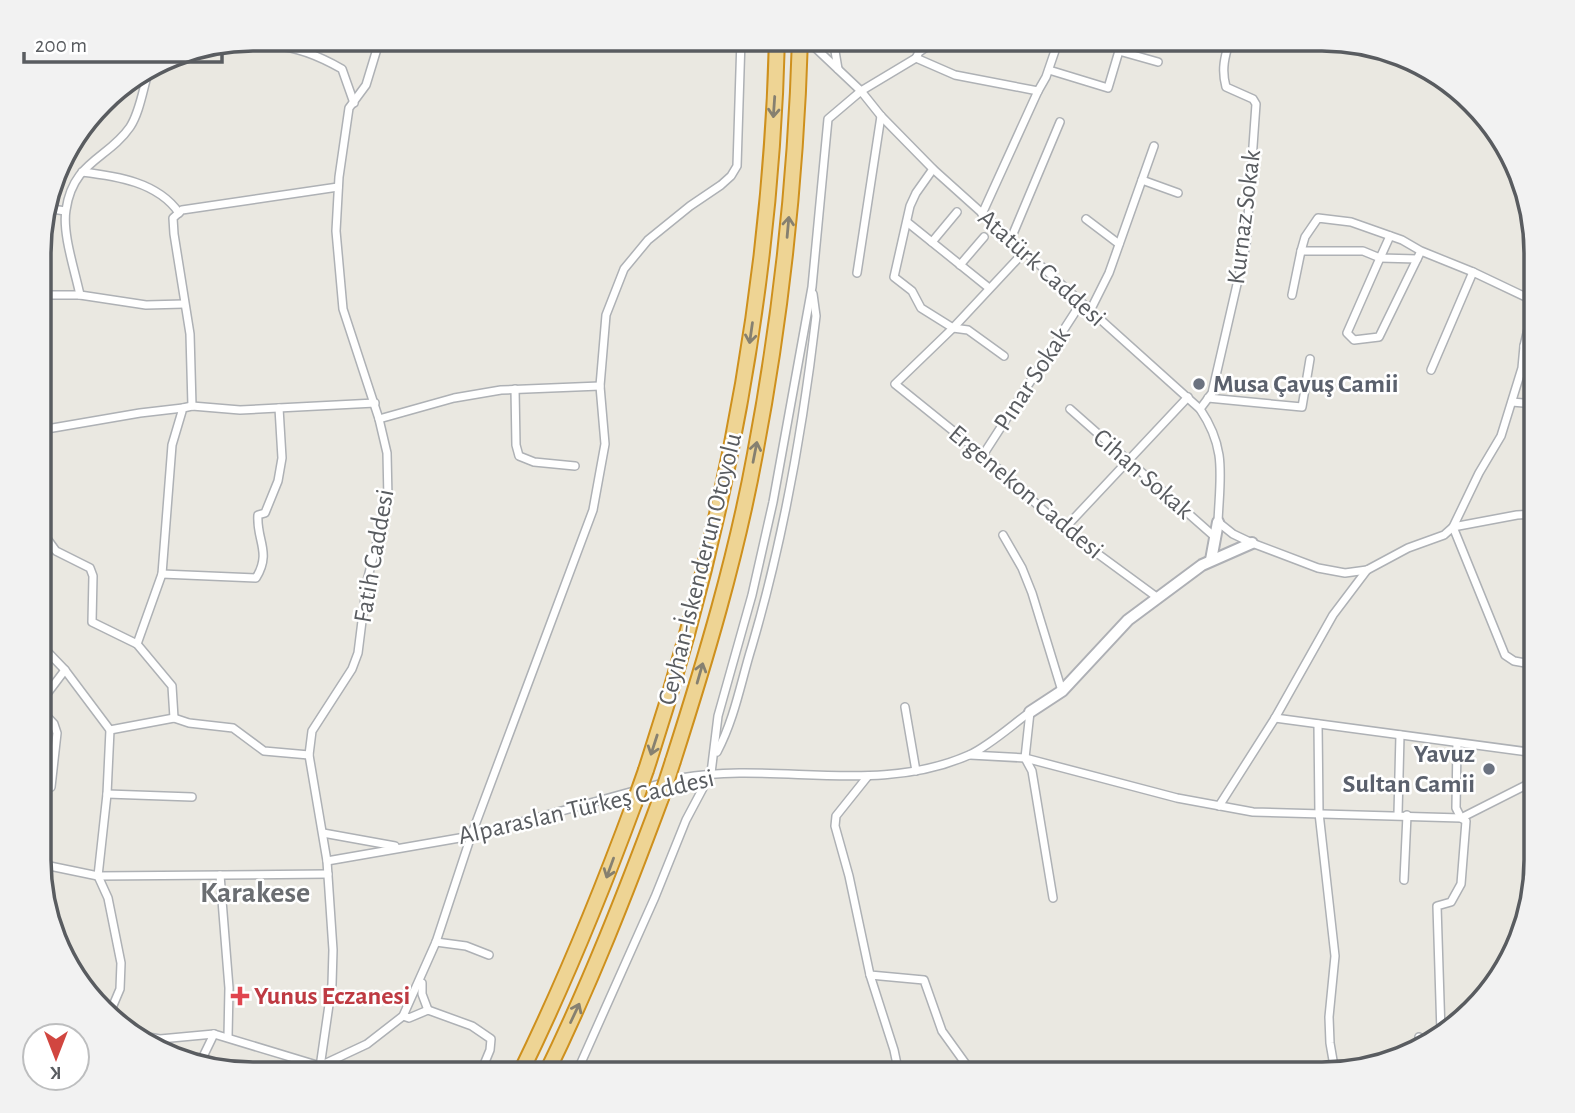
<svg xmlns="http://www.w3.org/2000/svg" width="1575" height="1113" font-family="'Alegreya Sans',sans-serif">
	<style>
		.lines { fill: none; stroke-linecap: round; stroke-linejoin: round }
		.street-casing { stroke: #aeb1b5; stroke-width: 10 }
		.secondary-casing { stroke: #aeb0b5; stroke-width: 14 }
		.highway-casing { stroke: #ce901d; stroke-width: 18 }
		.street { stroke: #fff; stroke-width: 7 }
		.secondary { stroke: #fff; stroke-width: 10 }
		.highway { stroke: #eed494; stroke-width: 14 }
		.highway-bridge-casing { stroke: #ce901d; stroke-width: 18; stroke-linecap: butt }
		.highway-bridge { stroke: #eed494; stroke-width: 14 }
		.oneway { stroke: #868070 }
		.worship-dot { fill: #6b7280; stroke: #fff; stroke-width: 2.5 }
		.health-dot { fill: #e0444e; stroke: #fff; stroke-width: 2.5 }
		.labels { text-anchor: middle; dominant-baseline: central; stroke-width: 5; stroke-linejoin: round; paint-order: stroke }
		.street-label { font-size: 26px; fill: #595c60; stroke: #fff }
		.worship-label { font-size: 26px; font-weight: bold; fill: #5b616d; stroke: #fff; text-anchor: start }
		.health-label { font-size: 26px; font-weight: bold; fill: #be3a42; stroke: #fff; text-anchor: start }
		.quarter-label { font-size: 30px; font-weight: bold; fill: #6b6e72; stroke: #fff }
		.rim { fill: none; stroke: #595c60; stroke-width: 3.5 }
	</style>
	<rect width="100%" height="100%" fill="#eae8e1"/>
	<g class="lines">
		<defs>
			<g id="street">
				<path d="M272,39l3,7c24,1 46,11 67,23l12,34"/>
				<path d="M806,39l55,52 20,25 52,53 267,240c27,40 20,66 18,113l15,12 19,9 66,25 27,5 22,-3 41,-22 36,-13 9,-8 64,-12 19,-1"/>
				<polyline points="833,39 838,69"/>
				<polyline points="916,58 955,75 1038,91"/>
				<polyline points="1049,70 1108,88 1119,51 1158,62"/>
				<polyline points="933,169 916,193 910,206 894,277 912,291 921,308 953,328 968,330 1004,356"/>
				<path d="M82,172c34,4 76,10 97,41"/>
				<polyline points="1142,180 1178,193"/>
				<polyline points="46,208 65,211"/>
				<polyline points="982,214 1038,91 1046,77 1059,39"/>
				<polyline points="1086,219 1119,244"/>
				<polyline points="907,222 989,288"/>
				<polyline points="1390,236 1380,258 1417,259"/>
				<polyline points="1010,241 1060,122"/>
				<polyline points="932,242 957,212"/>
				<polyline points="1421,251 1379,337 1354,340 1347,333 1380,258 1363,251 1301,251 1305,237 1318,218 1351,222 1402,240 1421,251 1473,272 1534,301"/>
				<polyline points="1024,252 953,328 895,384 983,455 1064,529 1158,598"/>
				<polyline points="960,265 984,237"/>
				<polyline points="857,273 881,116"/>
				<polyline points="40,295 80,295 146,305 184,304"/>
				<path d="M80,295c-5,-24 -18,-62 -14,-85 7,-49 42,-51 64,-83 10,-15 13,-39 19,-57"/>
				<polyline points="1292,295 1301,251"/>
				<polyline points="1536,295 1524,346 1522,368 1501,436 1479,473 1453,527 1505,655 1514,661 1536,665"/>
				<polyline points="1090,311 1109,273 1154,146"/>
				<polyline points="1524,346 1536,347"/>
				<polyline points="1431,370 1473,272"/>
				<polyline points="515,389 516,445 519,456 534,462 575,466"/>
				<polyline points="1208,398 1302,407 1310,359"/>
				<polyline points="1512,402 1536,404"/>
				<polyline points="192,406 190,334 174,234 173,218 182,210 338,187"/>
				<polyline points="1070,409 1216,538"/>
				<path d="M1200,409l12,-16 34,-148 10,-141 -3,-5 -27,-12c-5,-18 -1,-31 4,-48"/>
				<polyline points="379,419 454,398 501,390 600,386"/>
				<polyline points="41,430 140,413 183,408"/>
				<polyline points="40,441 40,423"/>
				<polyline points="983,455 1081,303"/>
				<polyline points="40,529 56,551 90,568 93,576 92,622 137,644 172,686 174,718"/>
				<polyline points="1064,529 1188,397"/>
				<polyline points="1003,535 1022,568 1032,593 1062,691"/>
				<path d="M162,574l94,4c16,-26 0,-38 2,-63l7,-2 13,-32 4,-23 -3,-50"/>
				<polyline points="40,644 65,670 110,730 107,794 98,876 108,898 121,963 120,989 109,1015"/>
				<polyline points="137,644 162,574 172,445 183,408 192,406 240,410 375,403"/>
				<polyline points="40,703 65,670"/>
				<polyline points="905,707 916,771"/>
				<polyline points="40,709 54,724 57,733 51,787"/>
				<polyline points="1030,712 1025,758 1032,771 1053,898"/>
				<polyline points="1275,718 1536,753"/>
				<polyline points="1318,724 1319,813 1335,956 1329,1017 1330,1043 1335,1072"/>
				<polyline points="110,730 174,718 189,723 233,728 264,751 309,755"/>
				<path d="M717,752c18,-34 24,-71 35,-106 32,-109 51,-218 64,-330l-3,-22"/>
				<polyline points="970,755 1025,758 1177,798 1253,812 1461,818 1536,780"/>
				<polyline points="868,776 836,816 835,826 849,876 870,975 924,980 942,1031 973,1074"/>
				<polyline points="107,794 192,797"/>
				<polyline points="1219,806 1275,718 1333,615 1367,570"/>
				<polyline points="1398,814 1400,735"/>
				<polyline points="323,833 395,846"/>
				<path d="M327,861l144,-25 210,-58c95,-17 195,18 288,-23 20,-9 43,-30 61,-43"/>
				<polyline points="40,864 98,876 328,874"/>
				<polyline points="220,875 229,988 228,1037"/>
				<polyline points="1404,880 1407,815"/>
				<polyline points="436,942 466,946 489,955"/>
				<polyline points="870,975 894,1050 899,1074"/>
				<polyline points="422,983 422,994 428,1010"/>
				<polyline points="403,1016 409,1018 428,1010 472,1026 491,1039 490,1050 480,1074"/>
				<polyline points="1441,1033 1437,906 1451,902 1461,884 1466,821 1461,818 1456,808 1457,743"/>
				<polyline points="130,1034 160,1039 214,1034 320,1066 367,1044 403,1016 436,942 471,836 593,510 605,444 600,386 606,315 624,269 648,240 690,206 721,185 731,176 737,166 741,39"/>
				<polyline points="1419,1037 1419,1050"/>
				<polyline points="199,1065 214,1034"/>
				<polyline points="319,1074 332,984 333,950 327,861 309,755 312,731 352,669 358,653 367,581 388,499 387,453 379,419 343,309 336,231 339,177 349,108 366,85 380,39"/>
				<polyline points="576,1074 655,897 686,820 711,773 718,716 752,595 773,502 812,287 828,119 861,91 916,58 919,52 938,39"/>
			</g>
			<g id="secondary">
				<polyline points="1211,560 1218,522"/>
				<polyline points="1030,712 1062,691 1128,620 1202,565 1252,543"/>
			</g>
			<g id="highway">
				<path d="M673,761c32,-100 63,-203 82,-307 26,-137 41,-276 45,-415"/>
				<path d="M646,770c78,-237 125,-482 131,-731"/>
				<path d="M520,1074c43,-88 80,-178 114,-270"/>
				<path d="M546,1074c44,-90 80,-182 115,-276"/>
			</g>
		</defs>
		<!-- street casing -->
		<use href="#street" class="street-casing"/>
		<!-- secondary casing -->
		<use href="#secondary" class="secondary-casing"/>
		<!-- highway casing -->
		<use href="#highway" class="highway-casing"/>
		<!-- street -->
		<use href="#street" class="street"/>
		<!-- secondary -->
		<use href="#secondary" class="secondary"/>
		<!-- highway -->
		<use href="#highway" class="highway"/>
		<defs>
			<g id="highway-bridge">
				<polyline points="661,798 673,761"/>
				<polyline points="634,804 646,770"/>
			</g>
		</defs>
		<!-- highway-bridge casing -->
		<use href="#highway-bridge" class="highway-bridge-casing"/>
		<!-- highway-bridge -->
		<use href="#highway-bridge" class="highway-bridge"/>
	</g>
	<!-- one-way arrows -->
	<defs><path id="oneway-shaft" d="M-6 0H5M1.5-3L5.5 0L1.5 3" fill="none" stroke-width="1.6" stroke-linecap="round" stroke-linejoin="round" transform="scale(1.75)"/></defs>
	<g class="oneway">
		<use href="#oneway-shaft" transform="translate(774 107) rotate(94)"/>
		<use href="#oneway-shaft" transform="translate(788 227) rotate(-85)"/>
		<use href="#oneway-shaft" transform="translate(751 333) rotate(98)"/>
		<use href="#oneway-shaft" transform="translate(755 452) rotate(-79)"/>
		<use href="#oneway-shaft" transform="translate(700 673) rotate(-74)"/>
		<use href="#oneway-shaft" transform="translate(654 745) rotate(108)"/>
		<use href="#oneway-shaft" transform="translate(610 868) rotate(110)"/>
		<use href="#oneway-shaft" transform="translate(575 1013) rotate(-65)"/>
	</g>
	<!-- markers -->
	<g class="worship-dot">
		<circle cx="1199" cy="384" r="7"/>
		<circle cx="1489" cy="769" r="7"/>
	</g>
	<path class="health-dot" d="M236.5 985.5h7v7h7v7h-7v7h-7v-7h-7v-7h7z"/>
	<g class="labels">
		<!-- street labels -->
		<g class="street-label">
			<text transform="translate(1244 217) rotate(-83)">Kurnaz Sokak</text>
			<text transform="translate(1042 268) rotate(42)">Atatürk Caddesi</text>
			<text transform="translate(1032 379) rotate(-57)">Pınar Sokak</text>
			<text transform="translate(1143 474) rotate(41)">Cihan Sokak</text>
			<text transform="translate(1026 492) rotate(40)">Ergenekon Caddesi</text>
			<text transform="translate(374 556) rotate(-80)">Fatih Caddesi</text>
			<text transform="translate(700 569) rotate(-76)">Ceyhan-İskenderun Otoyolu</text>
			<text transform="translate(586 807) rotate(-13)">Alparaslan Türkeş Caddesi</text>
		</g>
		<!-- worship labels -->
		<g class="worship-label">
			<text x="1213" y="384">Musa Çavuş Camii</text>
			<text x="1475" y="754" text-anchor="end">Yavuz<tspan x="1475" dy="30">Sultan Camii</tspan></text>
		</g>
		<!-- health labels -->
		<g class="health-label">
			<text x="254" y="996">Yunus Eczanesi</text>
		</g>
		<!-- quarter labels -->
		<g class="quarter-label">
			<text x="255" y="893">Karakese</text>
		</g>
	</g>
	<!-- crop -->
	<path d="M0 0H1575V1113H0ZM253 51H1322A202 202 0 0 1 1524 253V860A202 202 0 0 1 1322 1062H253A202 202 0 0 1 51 860V253A202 202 0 0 1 253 51Z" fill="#f2f2f2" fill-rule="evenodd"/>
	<path class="rim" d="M253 51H1322A202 202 0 0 1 1524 253V860A202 202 0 0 1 1322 1062H253A202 202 0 0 1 51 860V253A202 202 0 0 1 253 51Z"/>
	<!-- north arrow -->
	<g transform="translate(56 1057) rotate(180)"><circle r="33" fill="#ffffff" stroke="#bdbebf" stroke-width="2"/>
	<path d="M0-5L12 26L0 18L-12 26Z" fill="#d14640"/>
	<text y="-10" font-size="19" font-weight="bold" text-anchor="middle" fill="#595c60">K</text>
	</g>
	<!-- scale -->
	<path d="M24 52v10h198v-10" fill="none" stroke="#595c60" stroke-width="3.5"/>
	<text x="35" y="52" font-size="21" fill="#595c60" stroke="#ffffff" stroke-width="5" paint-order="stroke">200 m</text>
</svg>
